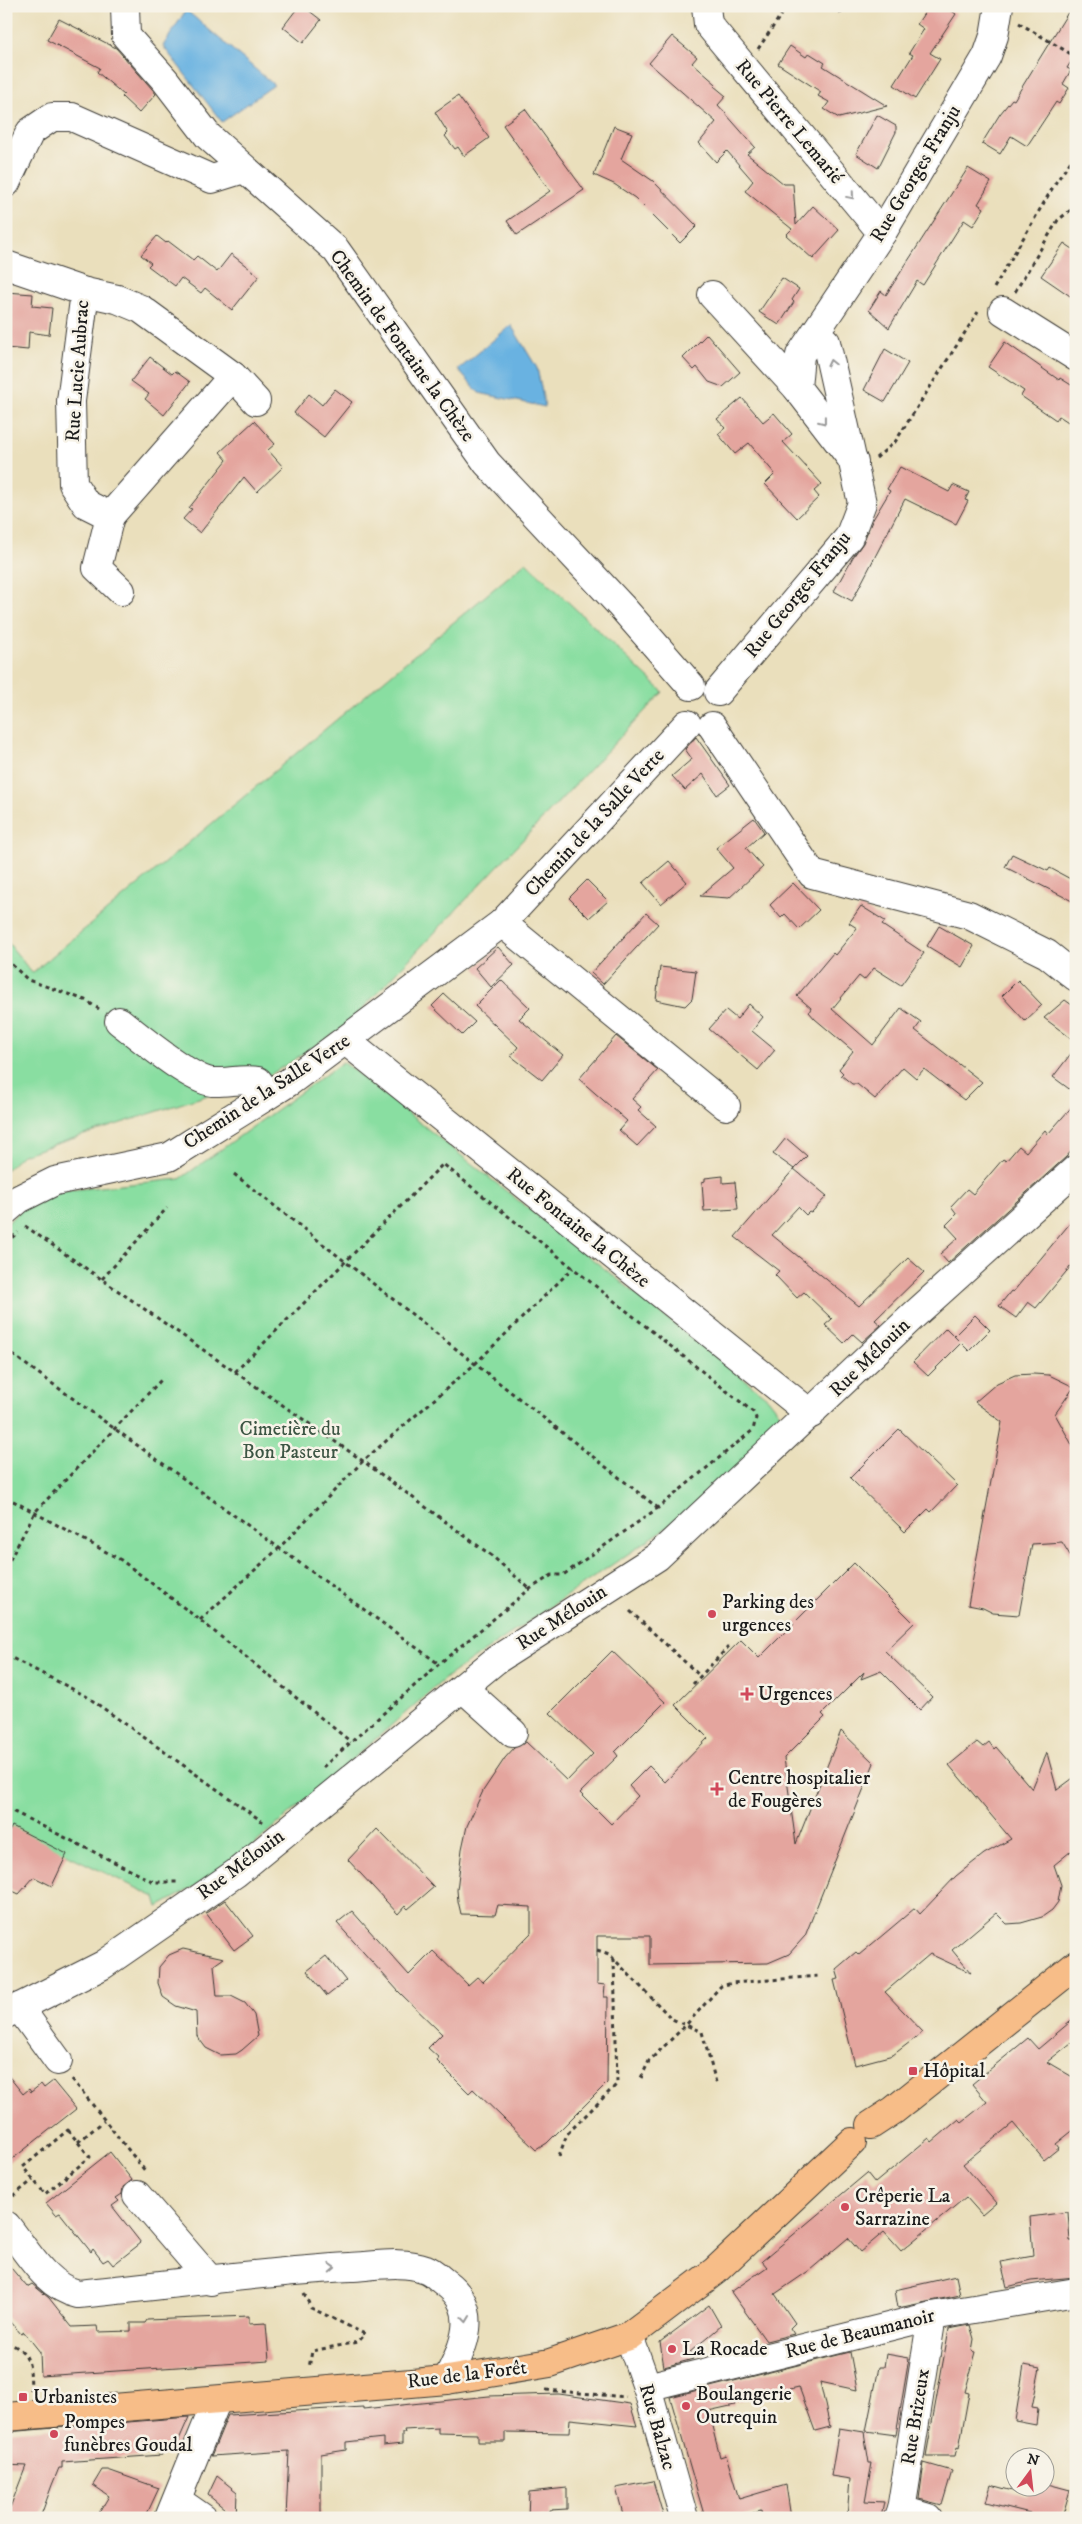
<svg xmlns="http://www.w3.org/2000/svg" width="1082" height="2524" font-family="'IM FELL DW Pica',serif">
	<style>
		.green { fill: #89dea1; stroke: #527d5e }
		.water { fill: #69b2e1; stroke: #42677e }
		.building { fill: #e4a59e }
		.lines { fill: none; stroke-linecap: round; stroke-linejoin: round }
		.minor-casing { stroke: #3b3934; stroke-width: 30 }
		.major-casing { stroke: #3b3934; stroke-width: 30 }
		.path { stroke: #3b3934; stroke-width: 3; stroke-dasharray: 4 4; stroke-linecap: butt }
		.minor { stroke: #fff; stroke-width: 28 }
		.major { stroke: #f7bd88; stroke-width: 28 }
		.oneway { stroke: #999 }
		.poi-dot { fill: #d1495b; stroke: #f7f3e8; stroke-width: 2 }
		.labels { text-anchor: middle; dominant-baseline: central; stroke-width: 5; stroke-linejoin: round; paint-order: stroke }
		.street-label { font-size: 20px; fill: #1c1c1c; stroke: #f7f3e8 }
		.park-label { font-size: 20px; fill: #3d5644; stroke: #f7f3e8 }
		.poi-label { font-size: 20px; fill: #1c1c1c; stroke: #f7f3e8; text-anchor: start }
	</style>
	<rect width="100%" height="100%" fill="#f7f3e8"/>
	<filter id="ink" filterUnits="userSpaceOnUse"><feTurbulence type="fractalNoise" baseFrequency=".02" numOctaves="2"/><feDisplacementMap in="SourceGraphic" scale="10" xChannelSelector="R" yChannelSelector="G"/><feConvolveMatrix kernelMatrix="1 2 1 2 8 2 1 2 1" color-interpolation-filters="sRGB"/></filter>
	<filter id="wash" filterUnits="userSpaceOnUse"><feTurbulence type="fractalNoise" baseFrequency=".0096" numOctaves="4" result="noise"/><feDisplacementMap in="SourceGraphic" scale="20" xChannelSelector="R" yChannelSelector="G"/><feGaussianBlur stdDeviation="1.12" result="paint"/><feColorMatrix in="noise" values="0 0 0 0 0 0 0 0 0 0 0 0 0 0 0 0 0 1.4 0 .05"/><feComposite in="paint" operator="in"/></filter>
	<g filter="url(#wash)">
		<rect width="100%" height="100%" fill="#eadfbc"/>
		<!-- green -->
		<g class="green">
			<polygon points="526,562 663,692 345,1027 270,1075 22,1155 6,1170 6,940 32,973"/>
			<polygon points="343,1062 768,1398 789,1425 681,1518 448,1676 226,1869 158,1907 155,1897 6,1825 6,1224 28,1204 50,1192 180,1179"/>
		</g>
		<!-- water -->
		<g class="water">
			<polygon points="186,10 274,85 222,122 163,46"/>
			<polygon points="511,325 537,368 545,407 479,393 458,370"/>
		</g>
		<g id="blocks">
			<!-- building -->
			<g class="building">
				<polygon points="299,6 303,6 321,20 303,43 283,27"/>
				<polygon points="929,6 945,6 956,14 930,53 940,59 915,99 894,85 913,55 909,53 924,29 917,24"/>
				<polygon points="1072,6 1076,6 1076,54 1067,68 1071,70 1063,84 1069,88 1059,104 1056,102 1027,146 1011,136 1000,154 982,143 1000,114 1012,99 1014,100"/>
				<polygon points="59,19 116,48 153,90 156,94 139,113 122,97 124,95 97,72 100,68 47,40"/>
				<polygon points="672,36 697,57 692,63 716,84 714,86 726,96 718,105 755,147 747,154 784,184 793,184 796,225 813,206 839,230 813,259 786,235 792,229 745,191 753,181 727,151 716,162 699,143 716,122 649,63"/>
				<polygon points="790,46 806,57 809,53 825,63 823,66 887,106 839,118 824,109 829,102 818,96 821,92 778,64"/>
				<polygon points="458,96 489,138 464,156 458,147 455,149 445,136 448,133 435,112"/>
				<polygon points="525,109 584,190 517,235 507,221 550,191 503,125"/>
				<polygon points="877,115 896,126 896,132 878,168 856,154"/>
				<polygon points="614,126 632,133 621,159 653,181 697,226 680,243 635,198 614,184 594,175"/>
				<polygon points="968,168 991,182 978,204 984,208 973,226 964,220 923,285 917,281 889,328 869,310 881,291 886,295"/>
				<polygon points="157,236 166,243 168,241 193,260 197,256 217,272 231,254 259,276 232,310 205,288 201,293 181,278 175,286 148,266 151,263 141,255"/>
				<polygon points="1064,243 1076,251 1076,300 1041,276"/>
				<polygon points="782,278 799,289 792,300 794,302 779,325 759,312"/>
				<polygon points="6,292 33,294 32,306 52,308 49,335 29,332 28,350 6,348"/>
				<polygon points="707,334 740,372 723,387 709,382 697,367 694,370 683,358"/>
				<polygon points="1005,342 1059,380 1060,378 1076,388 1076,427 1059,416 1056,420 1021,396 1024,391 988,367"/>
				<polygon points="885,349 908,363 885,402 864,390"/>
				<polygon points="150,357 172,374 175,371 190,382 164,415 145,399 149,394 131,381"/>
				<polygon points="335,389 352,402 324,437 294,413 309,394 322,405"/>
				<polygon points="742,398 763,422 774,413 792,434 783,442 822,484 814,491 819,497 797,518 765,484 775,474 749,443 735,454 718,434 725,428 717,419"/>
				<polygon points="254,421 275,444 268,450 283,467 257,492 244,477 200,533 183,519 192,509 189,508 227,460 220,452"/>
				<polygon points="900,467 949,492 953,485 969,492 965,500 968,501 956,524 905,499 852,601 834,591 853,557 863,543 872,521 890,491 887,489"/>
				<polygon points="696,737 730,785 717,795 703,774 685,790 672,776 692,759 685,749"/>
				<polygon points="754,818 764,832 746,848 763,867 729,898 700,896 733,868 716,848"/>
				<polygon points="1012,854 1048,871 1050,868 1076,882 1076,903 1005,867"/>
				<polygon points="669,861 687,882 661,904 643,883"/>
				<polygon points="587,880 608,901 589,918 569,898"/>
				<polygon points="793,883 819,910 799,929 785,914 781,918 770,905"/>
				<polygon points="861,906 885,921 882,925 924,953 901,985 874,968 864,980 859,976 832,1009 873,1045 901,1008 921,1022 915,1030 982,1082 964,1100 924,1069 916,1078 903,1067 875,1099 857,1084 852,1084 841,1075 843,1073 839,1069 853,1051 815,1019 809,1012 811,1008 797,996 833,953 835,955 857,928 849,923"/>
				<polygon points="646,913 658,924 603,984 591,973"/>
				<polygon points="939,926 974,946 962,967 927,946"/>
				<polygon points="498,947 514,965 491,987 475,968"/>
				<polygon points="660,967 696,971 692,999 685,1006 656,1000"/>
				<polygon points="501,980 530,1008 519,1019 563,1055 542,1080 511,1056 518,1047 475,1006"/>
				<polygon points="1018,980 1042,1005 1025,1021 1002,996"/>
				<polygon points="444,994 475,1022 462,1035 432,1006"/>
				<polygon points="1065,1000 1076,1008 1076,1042 1044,1018"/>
				<polygon points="749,1004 763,1017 752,1031 775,1050 758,1070 709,1029 726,1010 737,1019"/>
				<polygon points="616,1036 658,1070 632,1099 641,1107 638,1110 656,1126 637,1146 619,1130 627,1121 579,1079"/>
				<polygon points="1076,1047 1076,1094 1053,1077"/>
				<polygon points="1076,1102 1076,1146 1066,1157 948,1263 940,1254 958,1238 946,1225 957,1214 951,1206 967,1189 973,1194 1003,1159 1006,1161 1019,1146 1026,1152 1045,1130 1048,1134"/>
				<polygon points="786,1138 807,1156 794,1169 773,1154"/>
				<polygon points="794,1169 827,1196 811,1213 809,1212 806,1215 798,1207 772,1235 859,1306 908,1258 924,1272 875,1320 881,1325 862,1342 853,1334 844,1343 825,1325 832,1319 804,1292 797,1298 775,1275 779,1271 735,1237"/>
				<polygon points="723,1176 723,1183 735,1182 738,1209 704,1211 702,1182 705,1181 705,1178"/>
				<polygon points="1076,1216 1076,1260 1036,1308 1028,1302 1016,1318 999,1306 1011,1291 1013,1292"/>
				<polygon points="975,1315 990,1330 969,1351 961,1343 928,1376 913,1362 946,1328 958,1340 954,1336"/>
				<polygon points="1033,1374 1049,1375 1074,1387 1055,1414 1076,1452 1076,1565 1062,1542 1032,1544 1019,1615 993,1613 983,1608 968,1605 1002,1422 975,1402 997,1383 1015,1375"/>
				<polygon points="899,1429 957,1485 931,1512 928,1509 905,1532 850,1478"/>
				<polygon points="854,1563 914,1623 885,1651 932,1697 920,1710 881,1671 861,1679 864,1672 822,1714 825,1717 784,1758 796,1844 841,1731 874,1763 805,1936 789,1954 768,1963 650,1965 650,1936 597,1936 597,1984 605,1985 604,1997 608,1997 607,2083 547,2143 536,2150 473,2089 469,2093 437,2061 439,2058 428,2048 442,2034 399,1992 337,1923 352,1911 409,1975 433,1951 468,1985 477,1977 483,1982 531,1933 531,1907 498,1905 495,1915 461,1914 458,1901 457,1890 462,1849 467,1826 483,1791 505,1758 514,1748 526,1742 567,1781 593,1754 550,1713 612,1651 665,1702 615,1752 618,1756 580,1793 611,1824 638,1796 629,1786 649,1766 665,1782 708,1738 675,1705 741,1640 759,1658"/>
				<polygon points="977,1742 983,1747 989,1742 994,1749 996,1747 1032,1789 1047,1753 1057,1790 1076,1776 1076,1847 1054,1865 1061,1885 1058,1902 1052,1910 1042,1917 1021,1923 1007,1924 996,1913 952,1950 971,1973 930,1954 885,1992 923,2032 893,2055 855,2065 834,1980 839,1979 836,1969 856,1952 859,1955 915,1908 920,1914 956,1876 984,1854 1011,1839 949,1765"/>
				<polygon points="12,1826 67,1854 52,1886 34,1877 19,1894 6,1888 6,1837"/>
				<polygon points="377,1829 434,1887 408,1909 405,1906 398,1914 348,1860"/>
				<polygon points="225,1900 253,1936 234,1950 206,1913"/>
				<polygon points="183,1949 224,1958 214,1965 217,1996 231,1996 245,2003 254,2015 258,2036 242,2050 236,2054 220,2055 206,2048 197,2036 196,2012 176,2006 163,1997 158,1983 159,1967 169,1955"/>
				<polygon points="326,1956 346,1981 327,1996 307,1971"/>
				<polygon points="1076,2017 1076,2039 1047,2062 1076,2079 1076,2128 1056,2144 1059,2148 1044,2160 1013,2123 963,2164 996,2203 982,2215 966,2197 901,2251 884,2232 860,2252 848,2238 810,2270 775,2294 795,2323 790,2328 794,2334 766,2341 731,2292 767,2267 762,2261 867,2173 875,2183 929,2138 932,2142 959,2119 962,2122 987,2102 972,2084 1028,2038 1038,2049"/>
				<polygon points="6,2073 23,2094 29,2089 31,2092 41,2084 44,2088 53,2081 76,2109 6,2164"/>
				<polygon points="110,2152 132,2180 123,2187 122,2194 116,2198 119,2201 112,2206 141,2243 113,2265 108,2259 103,2262 93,2249 91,2252 60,2213 56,2215 46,2203"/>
				<polygon points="1068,2212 1070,2241 1076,2241 1076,2277 1031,2281 1007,2287 1001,2262 1033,2256 1030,2217"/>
				<polygon points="6,2262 27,2287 32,2284 49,2298 72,2327 97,2326 98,2332 131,2331 131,2323 145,2323 147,2320 249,2316 249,2324 266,2323 269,2361 41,2376 40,2352 24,2332 21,2334 6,2316"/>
				<polygon points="956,2276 960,2295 898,2308 895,2290"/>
				<polygon points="709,2305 721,2326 690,2352 693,2359 664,2367 660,2342"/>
				<polygon points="970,2325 974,2339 972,2351 976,2352 965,2392 969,2393 959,2448 957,2447 955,2456 926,2456 949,2329"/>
				<polygon points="850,2352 857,2390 820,2382 830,2427 815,2431 799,2387 734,2402 735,2405 708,2411 720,2457 726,2455 739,2499 786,2485 791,2518 762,2518 761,2511 734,2518 705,2518 670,2397"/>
				<polygon points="886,2354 909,2358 896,2435 866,2431 879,2367 884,2367"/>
				<polygon points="1024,2365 1040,2368 1032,2407 1038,2408 1036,2425 1015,2421"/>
				<polygon points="559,2394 630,2404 637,2426 570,2419 569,2433 505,2432 505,2442 478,2442 478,2434 438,2433 438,2428 404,2430 405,2433 402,2433 402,2444 383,2446 383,2438 346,2442 346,2450 321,2454 321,2518 286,2518 289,2451 211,2456 228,2415 363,2407 363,2409 489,2396"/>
				<polygon points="189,2417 174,2451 162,2451 162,2455 62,2462 62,2468 59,2468 52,2485 40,2518 6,2518 26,2466 6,2465 6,2432"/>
				<polygon points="839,2428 864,2432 869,2463 872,2463 865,2501 884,2502 881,2518 847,2518 850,2479 831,2476"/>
				<polygon points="924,2463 952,2471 942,2505 919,2499"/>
				<polygon points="102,2470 108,2470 159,2488 145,2518 96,2518 109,2496 93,2485"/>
				<polygon points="217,2476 237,2492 236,2518 208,2495"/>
				<polygon points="653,2481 664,2518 624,2518 616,2488"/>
				<polygon points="1044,2483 1070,2490 1062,2518 1030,2515 1030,2513 986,2502 991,2485 1027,2495 1029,2486 1044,2486"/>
				<polygon points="567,2488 567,2509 550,2510 550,2518 528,2518 529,2492"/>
			</g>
		</g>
	</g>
	<g filter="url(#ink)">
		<use href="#blocks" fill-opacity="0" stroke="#3b3934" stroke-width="1"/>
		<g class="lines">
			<defs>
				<g id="minor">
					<polyline points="125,6 126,36 165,80 208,136 336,250 487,463 621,606 691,686"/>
					<polyline points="706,6 708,24 882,233"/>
					<polyline points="6,183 30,132 52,117 72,117 212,179 244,169"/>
					<polyline points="6,265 85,292 71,401 73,484 86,504 110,516 97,568 121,591"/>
					<polyline points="85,292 117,299 141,309 233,376 256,401"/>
					<polyline points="712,295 797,388"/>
					<polyline points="1003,311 1076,357"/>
					<polyline points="854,462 797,388 800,355 882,233 987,56 994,36 999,6"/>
					<polyline points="110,516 233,376"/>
					<polyline points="718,692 849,537 862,503 826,342 816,334"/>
					<polyline points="712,726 812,874 969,915 1047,954 1076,977"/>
					<polyline points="502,923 726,1106"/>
					<path d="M119,1021c20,15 70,58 93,61 15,1 30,-4 46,-1l10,13"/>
					<polyline points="346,1041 811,1414"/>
					<polyline points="6,1210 19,1199 55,1181 169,1157 289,1082 502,923 687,724"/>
					<polyline points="463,1688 513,1733"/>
					<polyline points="19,2007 58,2061"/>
					<polyline points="6,2014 103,1965 236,1873 496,1660 657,1557 914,1315 1076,1169"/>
					<polyline points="137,2195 211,2281"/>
					<path d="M7,2226c20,25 39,61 71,68 91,-9 181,-22 272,-27 24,-1 53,-7 76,2 6,2 13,9 18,13 38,27 20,64 3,98"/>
					<polyline points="629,2336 647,2387 684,2518"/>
					<polyline points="647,2387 932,2316 1076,2292"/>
					<polyline points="177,2500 203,2518"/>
					<polyline points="901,2510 928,2518"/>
					<polyline points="169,2518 217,2400"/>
					<polyline points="898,2518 901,2510 932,2316"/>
				</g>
				<g id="major">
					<polyline points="871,2125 894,2110 1076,1965"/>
					<polyline points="6,2417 447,2380 550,2363 629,2336 715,2271 852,2142"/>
				</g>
			</defs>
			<!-- minor casing -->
			<use href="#minor" class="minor-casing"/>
			<!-- major casing -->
			<use href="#major" class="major-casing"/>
			<!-- path -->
			<g class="path">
				<polyline points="825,6 840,12 860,6"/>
				<polyline points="1019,23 1076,57"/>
				<polyline points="758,49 787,6"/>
				<polyline points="994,288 1056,182 1076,154"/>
				<polyline points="1015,292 1058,220 1076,206"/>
				<polyline points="876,458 895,442 978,312"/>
				<polyline points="6,959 28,980 85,1000 99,1009"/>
				<polyline points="234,1174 658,1508"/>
				<polyline points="25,1226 363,1461 492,1556 530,1589"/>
				<polyline points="6,1243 18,1232"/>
				<polyline points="102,1279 167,1208"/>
				<polyline points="6,1350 439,1664"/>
				<polyline points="235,1372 443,1164 753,1412 756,1418 753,1430 658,1508 563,1575 552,1575 530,1589 439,1664 323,1767"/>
				<polyline points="6,1497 121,1560 200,1620 351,1742"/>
				<polyline points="6,1567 35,1512 161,1380"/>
				<polyline points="630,1611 700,1676"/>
				<polyline points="200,1620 279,1548 363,1461 475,1364 573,1268"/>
				<polyline points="6,1655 86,1696 263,1822"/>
				<polyline points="693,1684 730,1645"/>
				<polyline points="6,1808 154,1882 178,1882"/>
				<polyline points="597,1950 609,1954 672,2019 702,2032 717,2086"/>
				<polyline points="641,2078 649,2061 686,2025 721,1986 732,1983 819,1976"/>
				<polyline points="72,2079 146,2172"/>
				<polygon points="68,2130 90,2157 45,2194 23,2167"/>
				<polyline points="78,2142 104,2121"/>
				<polyline points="559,2156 567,2134 617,2084 614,1959"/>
				<polyline points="7,2201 33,2180"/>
				<polyline points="304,2293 311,2308 365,2334 358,2342 312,2351 309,2368"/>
				<path d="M6,2343c26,7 24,24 25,47"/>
				<polyline points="546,2390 626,2397"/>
			</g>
			<!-- minor -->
			<use href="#minor" class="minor"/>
			<!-- major -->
			<use href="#major" class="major"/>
		</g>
		<!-- one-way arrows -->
		<defs><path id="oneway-chevron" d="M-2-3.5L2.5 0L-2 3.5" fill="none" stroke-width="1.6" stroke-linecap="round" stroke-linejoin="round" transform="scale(1.25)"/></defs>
		<g class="oneway">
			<use href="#oneway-chevron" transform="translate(851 196) rotate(50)"/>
			<use href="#oneway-chevron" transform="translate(831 363) rotate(-103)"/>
			<use href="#oneway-chevron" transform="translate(823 421) rotate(52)"/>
			<use href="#oneway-chevron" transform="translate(332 2268) rotate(-3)"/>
			<use href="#oneway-chevron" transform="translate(466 2319) rotate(84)"/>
		</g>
	</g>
	<!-- markers -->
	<g class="poi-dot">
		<circle cx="712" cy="1614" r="5"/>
		<path d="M744.5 1686.5h5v5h5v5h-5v5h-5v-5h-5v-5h5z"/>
		<path d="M714.5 1781.5h5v5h5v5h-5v5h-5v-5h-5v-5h5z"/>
		<rect x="908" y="2066" width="10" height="10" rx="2.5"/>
		<circle cx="845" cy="2207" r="5"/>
		<circle cx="672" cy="2349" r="5"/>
		<rect x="18" y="2392" width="10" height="10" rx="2.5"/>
		<circle cx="686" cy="2406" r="5"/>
		<circle cx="54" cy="2434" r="5"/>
	</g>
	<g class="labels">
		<!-- street labels -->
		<g class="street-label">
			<text transform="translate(789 122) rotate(50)">Rue Pierre Lemarié</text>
			<text transform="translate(916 174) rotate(-59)">Rue Georges Franju</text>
			<text transform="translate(402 346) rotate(54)">Chemin de Fontaine la Chèze</text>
			<text transform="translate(78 371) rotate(-86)">Rue Lucie Aubrac</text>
			<text transform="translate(798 595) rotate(-51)">Rue Georges Franju</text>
			<text transform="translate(595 823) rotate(-47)">Chemin de la Salle Verte</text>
			<text transform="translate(267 1092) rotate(-33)">Chemin de la Salle Verte</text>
			<text transform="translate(578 1228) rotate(39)">Rue Fontaine la Chèze</text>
			<text transform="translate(870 1358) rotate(-44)">Rue Mélouin</text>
			<text transform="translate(562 1618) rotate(-33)">Rue Mélouin</text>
			<text transform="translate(241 1865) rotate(-37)">Rue Mélouin</text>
			<text transform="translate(860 2334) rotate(-14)">Rue de Beaumanoir</text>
			<text transform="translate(467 2375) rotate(-7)">Rue de la Forêt</text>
			<text transform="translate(916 2417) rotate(-81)">Rue Brizeux</text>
			<text transform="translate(657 2427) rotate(74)">Rue Balzac</text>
		</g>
		<!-- park labels -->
		<g class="park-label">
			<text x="290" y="1429">Cimetière du<tspan x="290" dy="23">Bon Pasteur</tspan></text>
		</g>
		<!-- poi labels -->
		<g class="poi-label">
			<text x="722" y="1602">Parking des<tspan x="722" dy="23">urgences</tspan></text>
			<text x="758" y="1694">Urgences</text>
			<text x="728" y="1778">Centre hospitalier<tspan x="728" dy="23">de Fougères</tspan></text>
			<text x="923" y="2071">Hôpital</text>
			<text x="855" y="2196">Crêperie La<tspan x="855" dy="23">Sarrazine</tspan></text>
			<text x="682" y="2349">La Rocade</text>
			<text x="696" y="2394">Boulangerie<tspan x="696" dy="23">Outrequin</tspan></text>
			<text x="33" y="2397">Urbanistes</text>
			<text x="64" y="2422">Pompes<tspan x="64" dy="23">funèbres Goudal</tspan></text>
		</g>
	</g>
	<!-- margin -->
	<rect width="1082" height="2524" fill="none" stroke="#f7f3e8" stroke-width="25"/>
	<!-- north arrow -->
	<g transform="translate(1030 2472) rotate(15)"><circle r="24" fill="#f7f3e8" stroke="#9f9d96"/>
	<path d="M0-4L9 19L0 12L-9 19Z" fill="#d1495b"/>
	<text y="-8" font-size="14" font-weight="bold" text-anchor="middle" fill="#1c1c1c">N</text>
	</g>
</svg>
